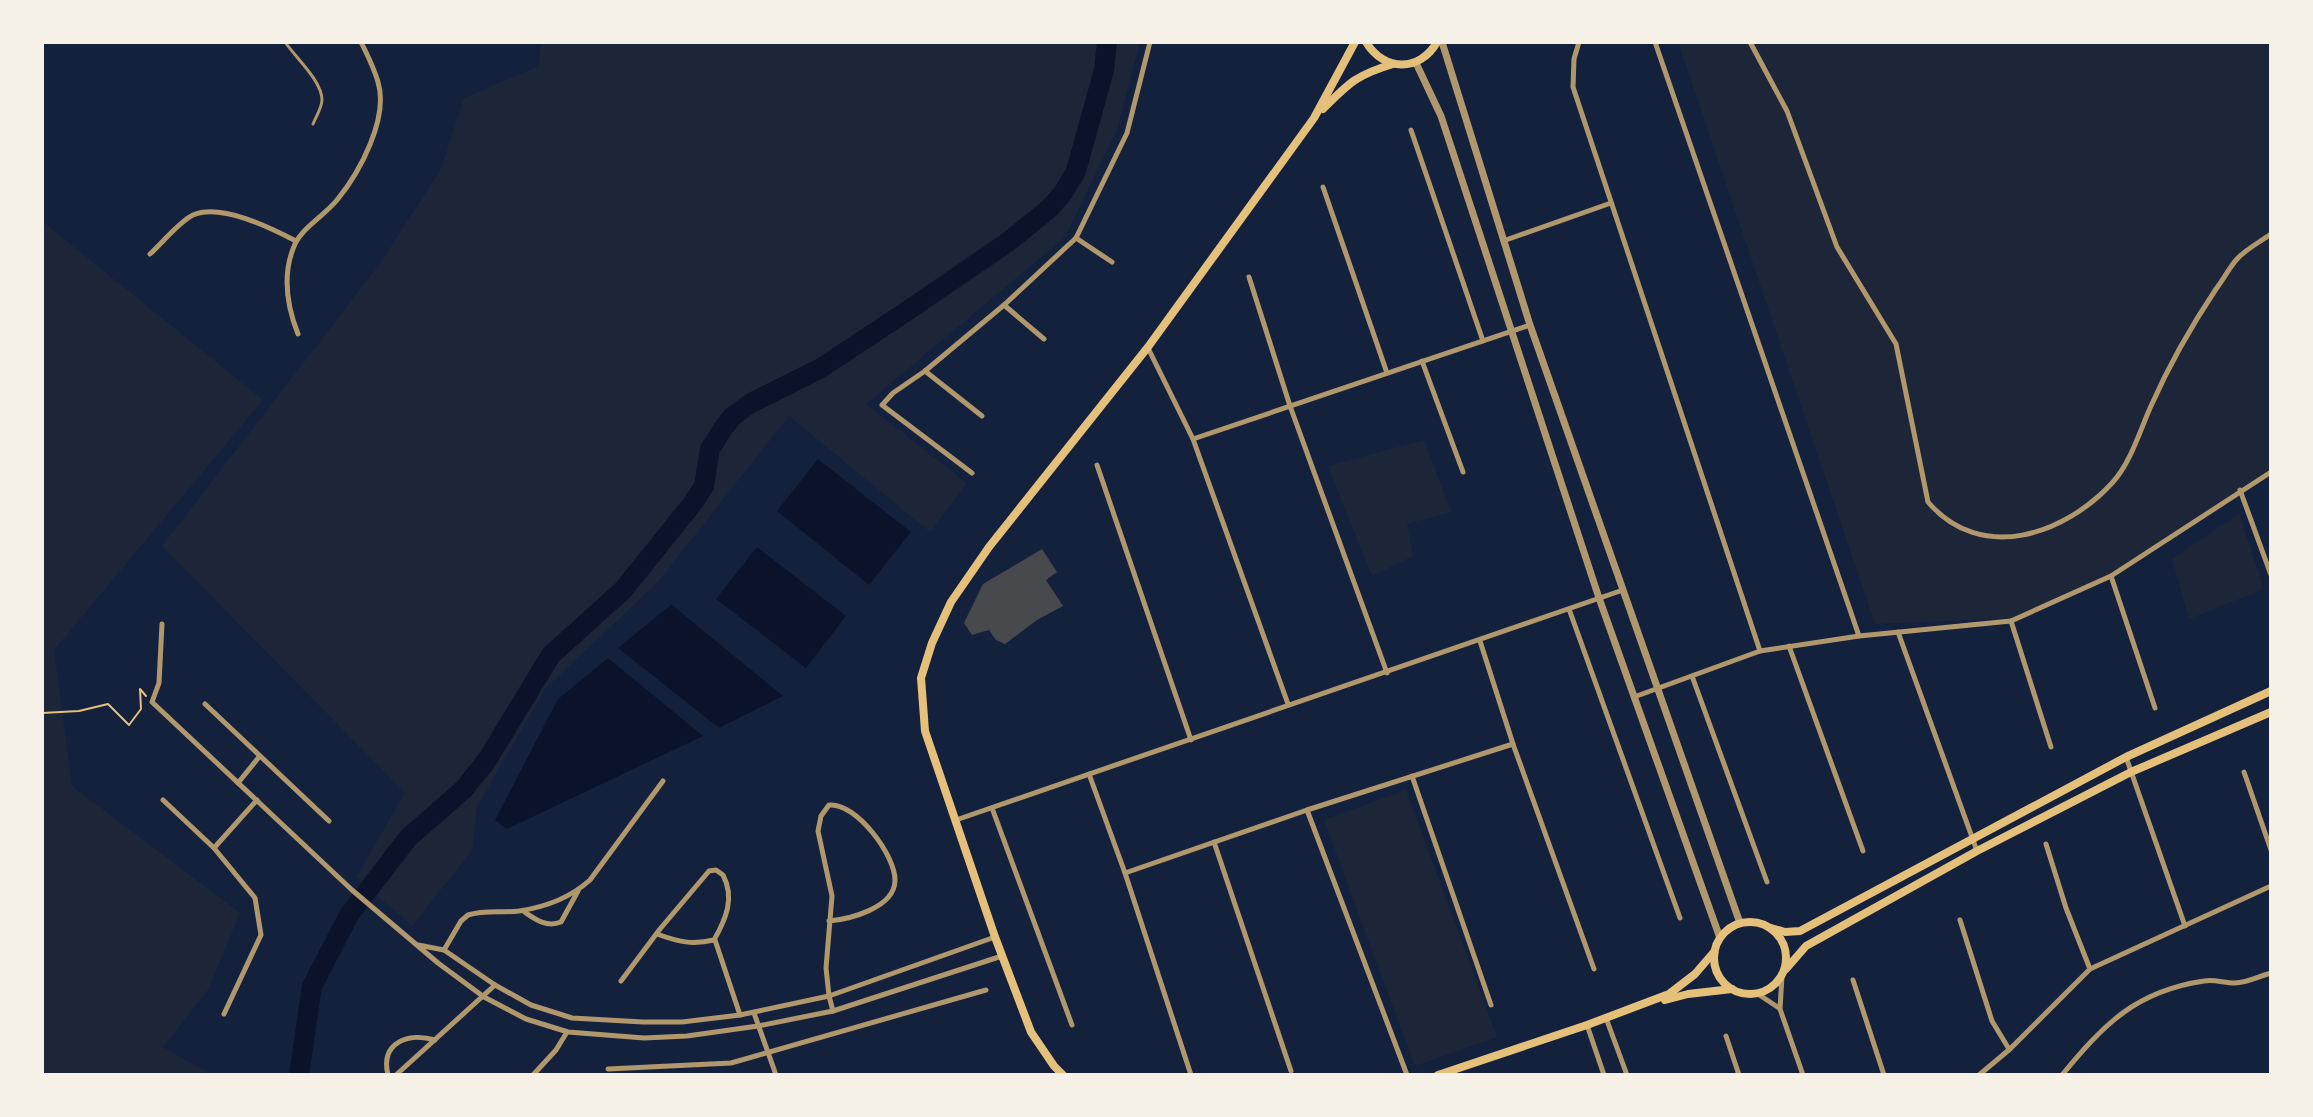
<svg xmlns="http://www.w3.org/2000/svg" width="2313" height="1117" font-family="'Open Sans',sans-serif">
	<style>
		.green { fill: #1d2539 }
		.water { fill: #0b132b }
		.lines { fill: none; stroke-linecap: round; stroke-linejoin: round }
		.river { stroke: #0b132b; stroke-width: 20 }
		.building { fill: #48494c }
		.path { stroke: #e5c07b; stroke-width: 2 }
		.service { stroke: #b1986c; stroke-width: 3 }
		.minor { stroke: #b1986c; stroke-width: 5 }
		.tertiary { stroke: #b1986c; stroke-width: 7 }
		.secondary { stroke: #e5c07b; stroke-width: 8 }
	</style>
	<rect width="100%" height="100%" fill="#14213d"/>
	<!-- green -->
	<g class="green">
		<polygon points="541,42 1140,42 1117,130 1065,237 866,404 967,483 930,532 789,416 657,583 545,689 477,807 472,851 412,926 356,877 405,793 162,546 379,265 441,169 464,98 539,66"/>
		<polygon points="1678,42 2271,42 2271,471 2107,577 2017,618 1875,624"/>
		<polygon points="42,221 263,400 54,650 72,786 240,913 208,990 163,1047 212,1075 42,1075"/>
		<polygon points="1424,440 1451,512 1407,524 1413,556 1372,576 1328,466"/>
		<polygon points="2239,514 2264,589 2189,619 2172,559"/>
		<polygon points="1406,790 1497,1037 1415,1066 1324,820"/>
	</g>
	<!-- water -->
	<g class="water">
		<polygon points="818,459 911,532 869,585 777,511"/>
		<polygon points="757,547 846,616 806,668 716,599"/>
		<polygon points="672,604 672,605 783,696 719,728 618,648"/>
		<polygon points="608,658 703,736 507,829 495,820 558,699"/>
	</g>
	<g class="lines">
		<!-- river -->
		<polyline class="river" points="299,1075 312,986 349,915 408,838 464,789 487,760 551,655 623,590 693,503 704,486 710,449 724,427 733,416 751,403 821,368 907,311 1008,242 1050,208 1063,193 1076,171 1104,70 1107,42"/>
	</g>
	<!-- building -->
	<polygon class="building" points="1042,549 1057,572 1046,580 1063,606 1037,620 1005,644 996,640 989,630 972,635 964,623 983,584"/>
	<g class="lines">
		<!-- path -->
		<polyline class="path" points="42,713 79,711 108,704 129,725 141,709 140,689 146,696"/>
		<!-- service -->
		<path class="service" d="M285,42c11,16 37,39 37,58 0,7 -6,17 -9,24"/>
		<!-- minor -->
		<g class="minor">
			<polyline points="1579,42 1574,59 1573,87 1760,651"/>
			<polyline points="1655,42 1859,636"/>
			<path d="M1750,42l37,69 50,136 59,97 32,158c53,62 137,33 185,-20 18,-20 27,-52 38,-76 19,-43 39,-78 65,-117 7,-9 13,-21 21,-30 9,-10 23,-17 34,-25"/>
			<polyline points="1411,130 1483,341"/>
			<polyline points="1323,187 1387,373"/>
			<polyline points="1076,238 1112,262"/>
			<polyline points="1503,241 1611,203"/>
			<path d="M150,254c11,-10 30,-33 43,-39 28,-12 78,13 103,26"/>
			<polyline points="1249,277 1290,406 1387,673"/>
			<polyline points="1004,305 1044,339"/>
			<path d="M298,334c-11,-28 -16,-61 -3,-90 8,-17 30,-29 42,-44 23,-28 52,-82 41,-118 -4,-14 -11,-28 -17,-40"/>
			<polyline points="1148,348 1193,439 1288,704"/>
			<polyline points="1422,361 1463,472"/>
			<polyline points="925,371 982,416"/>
			<polyline points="1193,439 1530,325"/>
			<polyline points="1097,465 1191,740"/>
			<polyline points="972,473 882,405 893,393 925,371 1004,305 1076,238 1127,133 1150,42"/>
			<polyline points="2240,490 2271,575"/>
			<polyline points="2111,576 2155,708"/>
			<polyline points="1569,609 1680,918"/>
			<polyline points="2011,621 2051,747"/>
			<polyline points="162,624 159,683 152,702 352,890 438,963 484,997 526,1019 568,1032 644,1038 687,1036 758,1026 833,1011 1002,956"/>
			<polyline points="1898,632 1977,851"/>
			<polyline points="1480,641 1513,744 1594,969"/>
			<polyline points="1789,646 1863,851"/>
			<polyline points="1692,676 1767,882"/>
			<polyline points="1634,697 1760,651 1859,636 2011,621 2111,576 2271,472"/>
			<polyline points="205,704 329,821"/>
			<polyline points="2126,757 2185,926"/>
			<polyline points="2244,772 2271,850"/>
			<polyline points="1089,774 1125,873 1191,1075"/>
			<polyline points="1412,776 1491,1005"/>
			<polyline points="238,783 259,757"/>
			<polyline points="163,800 214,848 255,898 261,935 224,1014"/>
			<polyline points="992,808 1072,1025"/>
			<polyline points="1307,810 1407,1075"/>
			<polyline points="956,820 1623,590"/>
			<polyline points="1214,842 1291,1071"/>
			<polyline points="2046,844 2066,908 2090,969"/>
			<polyline points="214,848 257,800"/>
			<polyline points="1125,873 1307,810 1513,744"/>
			<path d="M523,911c12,8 23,17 38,11l17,-31"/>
			<polyline points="1960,920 1992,1021 2009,1049"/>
			<path d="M829,921c21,-2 65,-13 66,-40 1,-25 -39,-79 -66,-76l-8,11 -3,15 14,65 -6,72 3,28 4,15"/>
			<polyline points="715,940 740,1015"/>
			<polyline points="418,945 444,950 495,985 531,1005 572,1018 643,1022 682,1022 740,1015 829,996 995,937"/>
			<path d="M444,950l17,-29 7,-6c16,-5 34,-2 51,-4 27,-4 51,-13 71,-31l73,-99"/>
			<polyline points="1782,976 1780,1009 1803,1075"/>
			<polyline points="1853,980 1884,1075"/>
			<path d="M621,981l39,-52 49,-58 7,-1 7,5c12,23 3,44 -9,65 -22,5 -35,2 -57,-6"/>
			<polyline points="1758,994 1779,1008"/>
			<polyline points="754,1013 776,1075"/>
			<polyline points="1606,1018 1627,1075"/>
			<polyline points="1587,1025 1604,1075"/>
			<polyline points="1726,1036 1739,1075"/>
			<polyline points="608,1069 731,1063 986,990"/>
			<path d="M388,1075c-8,-33 21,-43 47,-35"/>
			<polyline points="396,1075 495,985"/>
			<polyline points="533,1075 556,1050 567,1032"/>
			<polyline points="1979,1075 2010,1049 2090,969 2271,886"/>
			<path d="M2062,1075c42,-51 74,-84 142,-94 10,-2 20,2 31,2 11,0 25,-7 36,-10"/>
		</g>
		<!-- tertiary -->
		<g class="tertiary">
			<polyline points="1442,42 1530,325 1740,923"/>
			<polyline points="1416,63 1441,116 1599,598 1720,938"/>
		</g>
		<!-- secondary -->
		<g class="secondary">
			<path d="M1366,42c18,30 54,30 71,0"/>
			<path d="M1323,109c26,-26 33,-34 70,-45"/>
			<circle cx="1750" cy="958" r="36"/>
			<polyline points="1771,928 1785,932 1800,931 2126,757 2271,691"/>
			<polyline points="1786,969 1806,946 1977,851 2131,772 2271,712"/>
			<polyline points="1665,1000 1688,994 1732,989"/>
			<polyline points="1063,1075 1054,1066 1031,1032 995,937 925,731 921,678 932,643 951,602 989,547 1148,347 1314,118 1355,42"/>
			<polyline points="1438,1075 1587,1025 1669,994 1695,974 1714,952"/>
		</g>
	</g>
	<!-- border -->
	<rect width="2313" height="1117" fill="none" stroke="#f6f1e7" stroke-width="88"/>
</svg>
